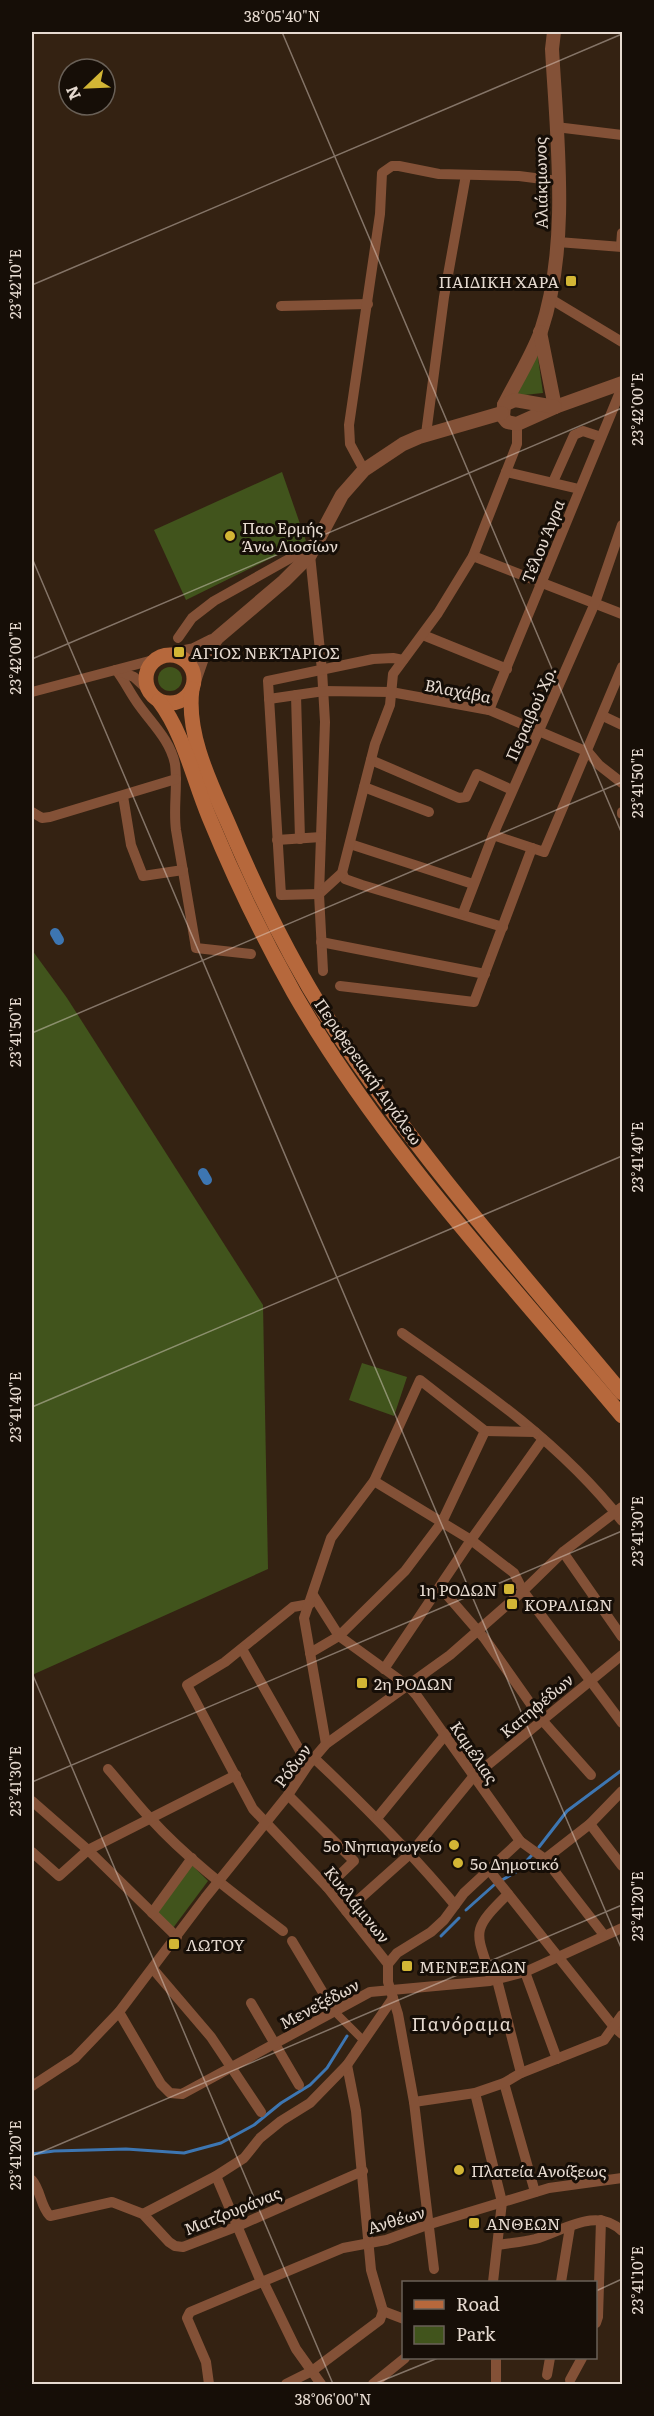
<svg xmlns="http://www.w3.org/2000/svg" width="654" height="2416" font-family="Literata,serif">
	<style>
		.green { fill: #41541c }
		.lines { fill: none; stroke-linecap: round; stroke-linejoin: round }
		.stream { stroke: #3d76b2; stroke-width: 3 }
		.canal { stroke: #3d76b2; stroke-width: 10 }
		.pedestrian { stroke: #835137; stroke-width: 8 }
		.minor { stroke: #835137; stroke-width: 10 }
		.tertiary { stroke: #835137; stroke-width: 14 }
		.secondary { stroke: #b6683c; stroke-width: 15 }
		.ticks { fill: none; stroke: #e6dad0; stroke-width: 1.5; stroke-opacity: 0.45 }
		.poi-dot { fill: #d3b635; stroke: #160e07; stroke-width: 2 }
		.labels { text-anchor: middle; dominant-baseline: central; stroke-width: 6; stroke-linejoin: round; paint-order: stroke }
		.street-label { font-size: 16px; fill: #e6dad0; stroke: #160e07 }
		.poi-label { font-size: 16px; fill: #e6dad0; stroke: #160e07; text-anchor: start }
		.neighbourhood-label { font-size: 18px; letter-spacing: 1.5px; fill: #e6dad0; stroke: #160e07 }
		.neatline { fill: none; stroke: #e6dad0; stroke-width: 2 }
		.ticks-label { font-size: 15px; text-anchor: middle; fill: #e6dad0 }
	</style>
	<rect width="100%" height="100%" fill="#342212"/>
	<!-- green -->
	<g class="green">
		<polygon points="537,351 543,393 514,396"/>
		<polygon points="282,472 306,541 186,600 154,530"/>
		<circle cx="170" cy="679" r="12"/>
		<polygon points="32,950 67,998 263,1305 268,1569 32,1675"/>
		<polygon points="362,1363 407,1377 394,1416 349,1400"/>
		<polygon points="191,1864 208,1881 173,1928 157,1912"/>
	</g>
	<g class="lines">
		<!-- stream -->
		<g class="stream">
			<polyline points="539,1847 567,1811 622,1770"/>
			<polyline points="502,1880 516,1872 532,1855"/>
			<polyline points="466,1910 494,1885"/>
			<polyline points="441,1936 459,1918"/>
			<polyline points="32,2154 54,2151 126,2149 184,2153 221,2143 254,2125 281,2103 310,2085 327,2068 347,2036"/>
		</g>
		<!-- canal -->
		<g class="canal">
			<polyline points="55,933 59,940"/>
			<polyline points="203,1173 207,1180"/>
		</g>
		<!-- pedestrian -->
		<polyline class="pedestrian" points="334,2011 363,2040"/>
		<!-- minor -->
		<g class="minor">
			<polyline points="556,127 622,135"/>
			<polyline points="558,242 622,247"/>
			<polyline points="621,246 622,233"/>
			<polyline points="549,298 622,342"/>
			<polyline points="281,306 368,304"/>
			<polyline points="426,434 444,297 466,175"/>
			<polyline points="364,470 350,444 349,425 380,214 382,173 392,166 399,166 439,174 519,176 558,181"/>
			<polyline points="506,472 579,489"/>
			<polyline points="553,482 574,435 583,431 601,437"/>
			<polyline points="473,556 622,614"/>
			<polyline points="423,635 507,669"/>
			<polyline points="178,638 192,618 214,601 296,555 302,553 310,555 322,670 325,722 319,894 323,971"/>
			<path d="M116,670c8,10 13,21 20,31 14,21 34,38 39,63 3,22 -2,44 1,66l20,118 55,6"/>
			<polyline points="116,670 134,677 148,690"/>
			<polyline points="32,692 157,659"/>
			<polyline points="296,695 300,839"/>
			<polyline points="269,699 324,691 391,692 489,710 588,752 599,765 622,783"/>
			<polyline points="489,710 620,392 619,385"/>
			<polyline points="603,716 622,725"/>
			<polyline points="371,760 459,798 466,797 477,774 512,790"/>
			<polyline points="364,787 429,812"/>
			<polyline points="123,796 131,845 143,876 183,870"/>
			<polyline points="32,812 42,818 50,817 176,779"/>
			<polyline points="622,814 622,812"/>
			<polyline points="493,835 544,852 622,667"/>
			<polyline points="277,840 321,837"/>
			<polyline points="350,844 473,884"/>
			<polyline points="342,873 345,879 362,885 503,927"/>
			<polyline points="319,894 342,873 375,744 390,705 393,674 438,613 473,556 517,444 517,424"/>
			<polyline points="319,894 281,895 268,681 373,659 393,658 403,660"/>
			<polyline points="463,913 493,835 595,603 622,525"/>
			<polyline points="321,942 485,974"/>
			<polyline points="340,986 474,1002 532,848"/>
			<path d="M402,1333c79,55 160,111 220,188"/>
			<polyline points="485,1431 535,1432"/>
			<polyline points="374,1481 471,1540 514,1573 523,1591 622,1723"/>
			<polyline points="563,1552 622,1637"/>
			<polyline points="440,1587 485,1639 542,1720 591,1775"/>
			<polyline points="313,1595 339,1636 408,1686 417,1696 520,1841 545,1859 604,1935"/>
			<polyline points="310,1604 293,1607 225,1662 187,1685 253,1809 327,1887 388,1964"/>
			<polyline points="242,1649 308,1765"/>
			<polyline points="310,1653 339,1636 405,1571 442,1522 485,1431"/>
			<polyline points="384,1669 471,1540 543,1439"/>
			<polyline points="326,1744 304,1618 331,1538 374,1481 420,1380 485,1431"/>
			<path d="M315,1759c51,48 95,92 140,146"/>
			<path d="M108,1769c14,16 27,33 42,49 39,43 87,78 133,113"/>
			<polyline points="288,1795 354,1861 327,1887"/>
			<polyline points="32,1801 88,1850 177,1937"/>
			<polyline points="378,1817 446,1734"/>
			<polyline points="590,1824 622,1866"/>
			<polyline points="32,1852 59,1876 88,1850 236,1775"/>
			<polyline points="545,1859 590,1824 622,1791"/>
			<polyline points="489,1870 614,2027 622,2034"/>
			<polyline points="346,1911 411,1853 473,1777 622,1655"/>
			<polyline points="152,1913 192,1858"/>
			<polyline points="292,1941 334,2011"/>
			<polyline points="153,1969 211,2037 261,2112"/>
			<polyline points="525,1972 557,2059"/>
			<path d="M492,1980c-16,-49 -23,-48 16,-86"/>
			<polyline points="497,1980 521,2073"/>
			<polyline points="251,2003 299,2085"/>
			<polyline points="119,2012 161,2084 170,2093 182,2094 370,1992 490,1981 525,1972 622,1928"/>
			<polyline points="347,2065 356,2111 371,2270 383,2311"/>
			<polyline points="504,2083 535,2192"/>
			<polyline points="32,2086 75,2058 119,2012 205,1898 288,1795 308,1765 326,1744 450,1655 523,1591 563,1552 622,1507"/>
			<polyline points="475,2093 502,2202 493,2282"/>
			<polyline points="414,2102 475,2093 504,2083 521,2073 604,2040 622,2015"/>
			<polyline points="216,2176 261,2282"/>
			<path d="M32,2180c9,10 8,26 18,36l62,-14 31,12 26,28 6,4 8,1 55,-21 125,-55"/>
			<polyline points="143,2214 216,2176 244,2158 260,2138 281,2121 310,2103 347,2065 393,1998"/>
			<path d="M498,2245c12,-2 25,-3 37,-6 28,-8 62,-33 87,-8"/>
			<polyline points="434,2269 414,2102 398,2014 388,1982 388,1964 397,1953 431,1932 444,1920 464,1893 520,1841"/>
			<polyline points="263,2281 296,2349 321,2384"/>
			<polyline points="561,2282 570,2227"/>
			<polyline points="383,2311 404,2319"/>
			<polyline points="596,2323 598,2317 601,2220"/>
			<polyline points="496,2358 496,2384"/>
			<polyline points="547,2375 550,2358"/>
			<polyline points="570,2380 582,2358"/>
			<polyline points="209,2384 206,2362 187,2318 190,2312 343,2248 386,2240 427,2225 549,2188 622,2178"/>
			<polyline points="286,2384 312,2371 380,2320 383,2311"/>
			<polyline points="373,2384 405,2358"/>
		</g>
		<!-- tertiary -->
		<g class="tertiary">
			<path d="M554,32l-2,17c5,90 18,196 -11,282 -9,25 -25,50 -37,74l-1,12 4,5 10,2 38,-17 67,-24"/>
			<polyline points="540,332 555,407"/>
			<polyline points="504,405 515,400 555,407"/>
			<polyline points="169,655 194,650 212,641"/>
			<polyline points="194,681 202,658 217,638 284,581 310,555 342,495 364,470 403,444 419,437 502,413"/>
		</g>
		<!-- secondary -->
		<g class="secondary">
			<circle cx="170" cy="679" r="24"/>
			<path d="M192,689c-6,45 18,93 36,134 30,71 65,143 108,208 85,129 188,244 286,362"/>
			<path d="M159,701c25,33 34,78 50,116 25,61 53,119 85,176 89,155 214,287 328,423"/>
		</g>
	</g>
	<!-- ticks -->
	<path class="ticks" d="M282,32l340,802M32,285l590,-251M32,558l590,1392M32,659l590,-251M32,1033l590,-251M32,1407l590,-251M32,1673l301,711M32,1782l590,-251M32,2156l590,-251M596,2291l26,-12M374,2384l64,-26"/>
	<!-- markers -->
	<g class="poi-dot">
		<rect x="565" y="275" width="12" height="12" rx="3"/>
		<circle cx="230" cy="536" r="6"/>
		<rect x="173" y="646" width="12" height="12" rx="3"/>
		<rect x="503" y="1583" width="12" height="12" rx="3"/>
		<rect x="506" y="1598" width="12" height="12" rx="3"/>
		<rect x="356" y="1677" width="12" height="12" rx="3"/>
		<circle cx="454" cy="1845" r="6"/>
		<circle cx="458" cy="1863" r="6"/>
		<rect x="168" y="1938" width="12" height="12" rx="3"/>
		<rect x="401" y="1960" width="12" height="12" rx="3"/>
		<circle cx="459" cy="2170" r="6"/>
		<rect x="468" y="2217" width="12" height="12" rx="3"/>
	</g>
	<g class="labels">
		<!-- street labels -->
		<g class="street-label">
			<text transform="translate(540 183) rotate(-91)">Αλιάκμωνος</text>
			<text transform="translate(542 541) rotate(-68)">Τέλου Άγρα</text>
			<text transform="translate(458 690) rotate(11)">Βλαχάβα</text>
			<text transform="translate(530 713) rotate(-66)">Περαιβού Χρ.</text>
			<text transform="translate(369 1071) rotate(55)">Περιφερειακή Αιγάλεω</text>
			<text transform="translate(536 1705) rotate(-40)">Κατηφέδων</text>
			<text transform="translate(475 1752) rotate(56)">Καμέλιας</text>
			<text transform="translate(292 1765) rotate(-53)">Ρόδων</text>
			<text transform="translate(358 1904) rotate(51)">Κυκλάμινων</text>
			<text transform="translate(319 2003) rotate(-28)">Μενεξέδων</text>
			<text transform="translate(232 2210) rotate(-22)">Ματζουράνας</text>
			<text transform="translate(396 2219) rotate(-17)">Ανθέων</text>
		</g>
		<!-- poi labels -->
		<g class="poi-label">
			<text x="559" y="281" text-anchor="end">ΠΑΙΔΙΚΗ ΧΑΡΑ</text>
			<text x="242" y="527">Παο Ερμής<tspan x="242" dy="18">Άνω Λιοσίων</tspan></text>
			<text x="191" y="652">ΑΓΙΟΣ ΝΕΚΤΑΡΙΟΣ</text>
			<text x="497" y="1589" text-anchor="end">1η ΡΟΔΩΝ</text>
			<text x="524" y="1604">ΚΟΡΑΛΙΩΝ</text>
			<text x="374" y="1683">2η ΡΟΔΩΝ</text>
			<text x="442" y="1845" text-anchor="end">5ο Νηπιαγωγείο</text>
			<text x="470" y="1863">5ο Δημοτικό</text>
			<text x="186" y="1944">ΛΩΤΟΥ</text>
			<text x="419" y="1966">ΜΕΝΕΞΕΔΩΝ</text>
			<text x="471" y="2170">Πλατεία Ανοίξεως</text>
			<text x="486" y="2223">ΑΝΘΕΩΝ</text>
		</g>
		<!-- neighbourhood labels -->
		<g class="neighbourhood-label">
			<text x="462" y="2023">Πανόραμα</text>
		</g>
	</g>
	<!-- border -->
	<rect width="654" height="2416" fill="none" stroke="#160e07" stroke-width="66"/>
	<!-- legend -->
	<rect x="402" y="2281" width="195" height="78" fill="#160e07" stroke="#696057" stroke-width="1.5"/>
	<rect x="414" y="2300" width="30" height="9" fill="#b6683c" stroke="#696057" stroke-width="1.5"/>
	<text x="456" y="2311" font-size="18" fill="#e6dad0">Road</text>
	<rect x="414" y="2326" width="30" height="18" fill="#41541c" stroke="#696057" stroke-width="1.5"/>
	<text x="456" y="2341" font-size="18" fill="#e6dad0">Park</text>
	<!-- north arrow -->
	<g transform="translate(87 87) rotate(247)"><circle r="28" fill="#160e07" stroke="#696057" stroke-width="1.5"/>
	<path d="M0-4.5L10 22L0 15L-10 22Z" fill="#d3b635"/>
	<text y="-9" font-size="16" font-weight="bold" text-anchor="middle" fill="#e6dad0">N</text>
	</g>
	<rect x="33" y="33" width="588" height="2350" class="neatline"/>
	<g class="ticks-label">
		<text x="282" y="22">38°05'40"N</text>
		<text transform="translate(16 284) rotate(-90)" y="5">23°42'10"E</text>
		<text transform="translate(638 409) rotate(-90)" y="5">23°42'00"E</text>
		<text transform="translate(16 658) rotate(-90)" y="5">23°42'00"E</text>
		<text transform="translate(638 783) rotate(-90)" y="5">23°41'50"E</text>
		<text transform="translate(16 1032) rotate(-90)" y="5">23°41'50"E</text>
		<text transform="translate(638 1157) rotate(-90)" y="5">23°41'40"E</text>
		<text transform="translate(16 1407) rotate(-90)" y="5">23°41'40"E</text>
		<text transform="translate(638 1531) rotate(-90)" y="5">23°41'30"E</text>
		<text transform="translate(16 1781) rotate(-90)" y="5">23°41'30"E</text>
		<text transform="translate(638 1906) rotate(-90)" y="5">23°41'20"E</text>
		<text transform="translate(16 2155) rotate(-90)" y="5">23°41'20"E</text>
		<text transform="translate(638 2280) rotate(-90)" y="5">23°41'10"E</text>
		<text x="333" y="2405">38°06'00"N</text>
	</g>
</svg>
